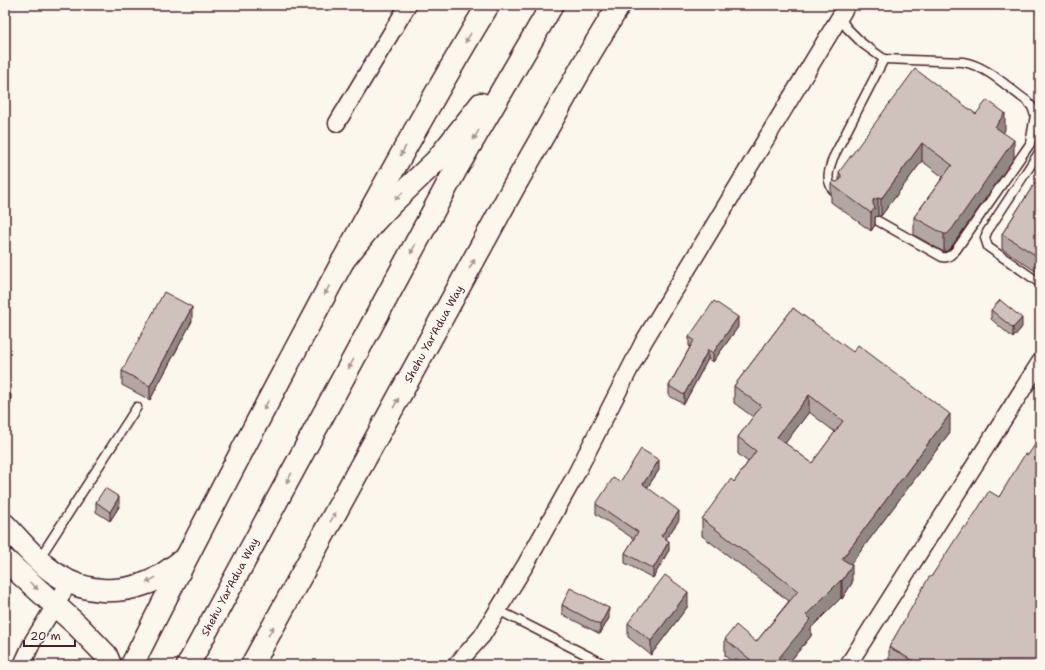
<svg xmlns="http://www.w3.org/2000/svg" width="1045" height="670" font-family="'Shantell Sans',sans-serif">
	<style>
		.lines { fill: none; stroke-linecap: round; stroke-linejoin: round }
		.lane-casing { stroke: #4a1f2b; stroke-width: 11 }
		.street-casing { stroke: #4a1f2b; stroke-width: 19 }
		.secondary-casing { stroke: #4a1f2b; stroke-width: 25 }
		.highway-casing { stroke: #4a1f2b; stroke-width: 25 }
		.lane { stroke: #fbf7ec; stroke-width: 8 }
		.street { stroke: #fbf7ec; stroke-width: 16 }
		.secondary { stroke: #fbf7ec; stroke-width: 22 }
		.highway { stroke: #fbf7ec; stroke-width: 22 }
		.wall { fill: #b2a7a2; stroke: #4a1f2b; fill-rule: evenodd }
		.shaded-wall { fill: #918884; stroke: #4a1f2b }
		.building { fill: #cfc2bc; stroke: #4a1f2b; fill-rule: evenodd }
		.oneway { fill: #ab9695 }
		.labels { text-anchor: middle; dominant-baseline: central; stroke-width: 4; stroke-linejoin: round; paint-order: stroke }
		.street-label { font-size: 11px; fill: #4a1f2b; stroke: #fbf7ec }
	</style>
	<rect width="100%" height="100%" fill="#fbf7ec"/>
	<filter id="ink" filterUnits="userSpaceOnUse"><feTurbulence type="fractalNoise" baseFrequency=".025" numOctaves="2"/><feDisplacementMap in="SourceGraphic" scale="8" xChannelSelector="R" yChannelSelector="G"/><feConvolveMatrix kernelMatrix="1 2 1 2 8 2 1 2 1" color-interpolation-filters="sRGB"/></filter>
	<g filter="url(#ink)">
		<g class="lines">
			<defs>
				<g id="lane">
					<path d="M840,18l7,10 16,16 21,15 79,3c24,4 44,25 64,39l5,6 3,8 -5,29 -74,106c-4,4 -8,9 -14,7l-64,-36"/>
					<polyline points="1040,151 987,232 985,238 988,247 1040,283"/>
					<path d="M836,194c-11,-13 -8,-22 -3,-36l51,-99"/>
					<polyline points="39,559 137,407"/>
					<polyline points="498,610 606,665"/>
				</g>
				<g id="street">
					<polyline points="337,123 408,5"/>
					<polyline points="22,665 33,641 70,581"/>
					<polyline points="456,665 482,636 526,564 574,478 644,341 847,5"/>
					<polyline points="848,665 1040,362"/>
				</g>
				<g id="secondary">
					<path d="M5,525c17,18 33,38 54,51 26,17 59,18 88,7 12,-4 26,-16 36,-23"/>
					<polyline points="5,560 77,625 106,655 110,665"/>
					<path d="M132,665c51,-103 104,-203 158,-305 63,-119 128,-239 198,-355"/>
				</g>
				<g id="highway">
					<polyline points="342,262 374,222 393,202 436,161 481,104"/>
					<polyline points="188,665 455,171 552,5"/>
					<polyline points="252,665 512,190 590,53 619,5"/>
				</g>
			</defs>
			<!-- lane casing -->
			<use href="#lane" class="lane-casing"/>
			<!-- street casing -->
			<use href="#street" class="street-casing"/>
			<!-- secondary casing -->
			<use href="#secondary" class="secondary-casing"/>
			<!-- highway casing -->
			<use href="#highway" class="highway-casing"/>
			<!-- lane -->
			<use href="#lane" class="lane"/>
			<!-- street -->
			<use href="#street" class="street"/>
			<!-- secondary -->
			<use href="#secondary" class="secondary"/>
			<!-- highway -->
			<use href="#highway" class="highway"/>
		</g>
		<!-- wall -->
		<g class="wall">
			<polygon points="976,114 1005,130 1003,133 1014,158 952,246 947,251 944,252 914,235 914,217 943,177 922,161 881,216 878,216 875,217 875,225 871,231 831,202 831,184 837,182 839,180 839,172"/>
			<polygon points="1040,175 1040,274 1002,249 1002,234"/>
			<path d="M793,308l157,124 -100,133 2,18 -10,16 -1,-1 -30,30v8l-24,29h-51l-11,-9v-17l31,3 33,-41 -87,-65v-17l32,-37 14,-20 -10,-8v-17l15,-20 -19,-14v-17zM809,412l26,20 -23,31 -27,-20z"/>
			<polygon points="991,310 1022,327 1013,338 991,319"/>
			<polygon points="192,321 150,400 122,385 122,371"/>
			<polygon points="738,327 713,362 708,359 684,404 669,396 669,386 690,347 689,346 689,337"/>
			<polygon points="1028,455 1040,665 896,665 889,661 889,647 931,577 966,528 999,497"/>
			<polygon points="659,470 647,488 679,520 666,539 669,550 653,578 625,563 625,553 634,539 596,514 596,504 620,482"/>
			<polygon points="96,502 119,507 110,521 96,512"/>
			<polygon points="562,605 609,618 600,634 562,614"/>
			<polygon points="688,606 651,655 628,637 628,623"/>
		</g>
		<!-- shaded-wall -->
		<g class="shaded-wall">
			<polygon points="1005,113 1005,130 995,145 995,127"/>
			<polygon points="1014,140 1014,158 952,246 947,251 944,252 944,234"/>
			<polygon points="922,143 922,161 881,216 881,199"/>
			<polygon points="878,198 878,216 875,217 875,225 871,231 871,213 873,200"/>
			<polygon points="192,307 192,321 150,400 150,386"/>
			<polygon points="738,317 738,327 713,362 713,353"/>
			<polygon points="1022,318 1022,327 1013,338 1013,328"/>
			<polygon points="708,350 708,359 684,404 684,395"/>
			<polygon points="11,395 11,404 5,409 5,399"/>
			<polygon points="809,395 809,412 777,454 777,437"/>
			<polygon points="950,414 950,432 842,576 842,559"/>
			<polygon points="659,460 659,470 643,494 643,484"/>
			<polygon points="119,497 119,507 110,521 110,512"/>
			<polygon points="679,511 679,520 661,546 661,536"/>
			<polygon points="669,541 669,550 653,578 653,569"/>
			<polygon points="852,565 852,583 842,599 842,581"/>
			<polygon points="841,580 841,598 811,628 811,636 787,665 773,665 806,615"/>
			<polygon points="688,592 688,606 651,655 651,641"/>
			<polygon points="609,608 609,618 600,634 600,625"/>
		</g>
		<!-- building -->
		<g class="building">
			<polygon points="915,69 976,114 987,100 1005,113 995,127 1014,140 952,229 947,234 944,234 914,217 952,165 922,143 881,199 878,198 873,200 873,204 875,208 871,213 831,184 833,181 837,182 841,179 841,175 839,172"/>
			<polygon points="1040,175 1040,258 1002,234"/>
			<polygon points="164,292 192,307 150,386 122,371"/>
			<polygon points="1000,300 1022,318 1013,328 991,310"/>
			<polygon points="714,301 738,317 713,353 708,350 684,395 669,386 694,340 689,337"/>
			<path d="M793,308l60,44 5,-7 92,69 -108,145 10,6 -10,16 -1,-1 -35,35 5,4 -38,46h-16l-32,-26 11,-14 20,17 42,-51 -96,-72 29,-40 3,3 22,-31 -18,-14 23,-31 -27,-20zM809,395l34,26 -31,42 -35,-26z"/>
			<polygon points="5,386 11,395 5,399"/>
			<polygon points="1040,437 1040,665 920,665 889,647 929,577 931,577 964,526 966,528 989,491 999,497 1025,454 1028,455"/>
			<polygon points="641,449 659,460 643,484 679,511 661,536 669,541 653,569 625,553 638,532 596,504 613,478 620,482"/>
			<polygon points="105,488 119,497 110,512 96,502"/>
			<polygon points="665,575 688,592 651,641 628,623"/>
			<polygon points="570,588 609,608 600,625 562,605"/>
			<polygon points="598,663 602,665 596,665"/>
		</g>
		<!-- one-way arrows -->
		<defs><path id="oneway-solid" d="M-6-.8H1V-3.2L6.5 0L1 3.2V.8H-6Z"/></defs>
		<g class="oneway">
			<use href="#oneway-solid" transform="translate(468 38) rotate(121)"/>
			<use href="#oneway-solid" transform="translate(476 135) rotate(120)"/>
			<use href="#oneway-solid" transform="translate(403 151) rotate(119)"/>
			<use href="#oneway-solid" transform="translate(399 196) rotate(136)"/>
			<use href="#oneway-solid" transform="translate(413 249) rotate(118)"/>
			<use href="#oneway-solid" transform="translate(472 264) rotate(-61)"/>
			<use href="#oneway-solid" transform="translate(327 290) rotate(118)"/>
			<use href="#oneway-solid" transform="translate(351 364) rotate(118)"/>
			<use href="#oneway-solid" transform="translate(396 403) rotate(-61)"/>
			<use href="#oneway-solid" transform="translate(266 405) rotate(118)"/>
			<use href="#oneway-solid" transform="translate(289 478) rotate(118)"/>
			<use href="#oneway-solid" transform="translate(333 517) rotate(-61)"/>
			<use href="#oneway-solid" transform="translate(151 580) rotate(151)"/>
			<use href="#oneway-solid" transform="translate(34 586) rotate(42)"/>
			<use href="#oneway-solid" transform="translate(271 631) rotate(-61)"/>
		</g>
	</g>
	<g class="labels">
		<!-- street labels -->
		<g class="street-label">
			<text transform="translate(434 334) rotate(-61)">Shehu Yar'Adua Way</text>
			<text transform="translate(230 587) rotate(-62)">Shehu Yar'Adua Way</text>
		</g>
	</g>
	<!-- margin -->
	<rect width="1045" height="670" fill="none" stroke="#fbf7ec" stroke-width="20"/>
	<rect x="10" y="10" width="1025" height="650" fill="none" stroke="#4a1f2b" stroke-width="1.5" filter="url(#ink)"/>
	<!-- scale -->
	<path d="M24 640v6h51v-6" fill="none" stroke="#4a1f2b" stroke-width="2"/>
	<text x="30" y="640" font-size="12" fill="#4a1f2b" stroke="#fbf7ec" stroke-width="3" paint-order="stroke">20 m</text>
</svg>
